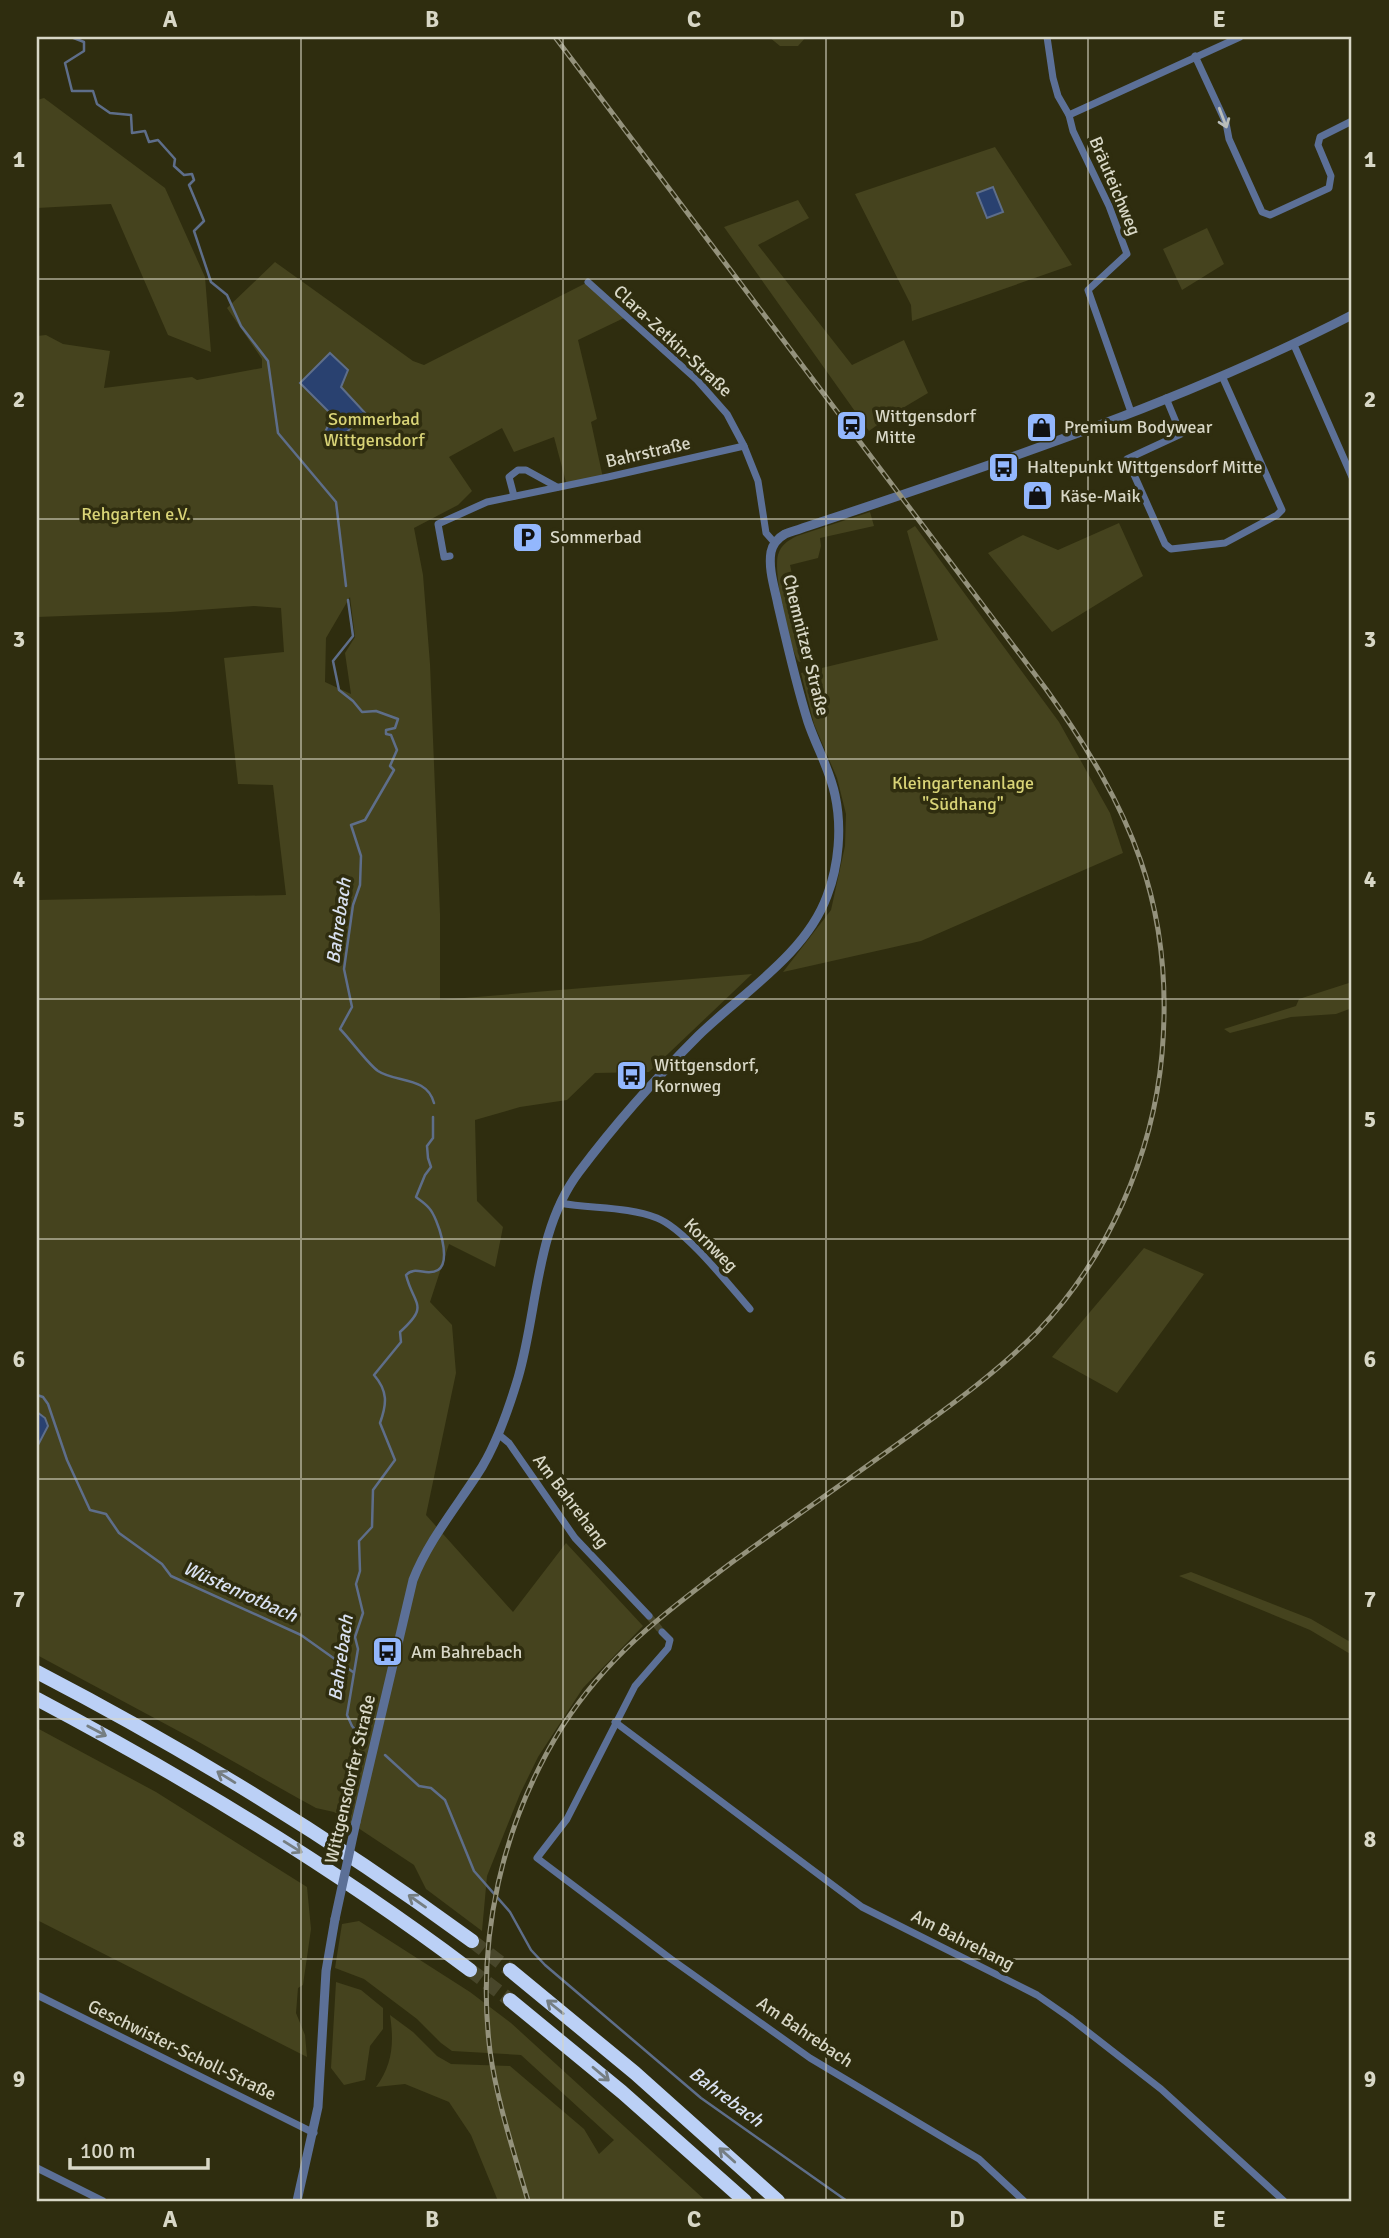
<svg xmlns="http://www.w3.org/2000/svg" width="1389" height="2238" font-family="Signika,sans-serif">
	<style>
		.green { fill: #45431e; fill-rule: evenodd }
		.water { fill: #294170; stroke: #5e6e8a; stroke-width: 2 }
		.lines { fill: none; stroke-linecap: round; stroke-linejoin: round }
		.stream { stroke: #5e6e8a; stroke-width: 2.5 }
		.minor-tunnel { stroke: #48462a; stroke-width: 7; stroke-dasharray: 7 3.5; stroke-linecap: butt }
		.motorway-tunnel { stroke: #48462a; stroke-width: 14; stroke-dasharray: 14 7; stroke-linecap: butt }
		.minor { stroke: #5c7097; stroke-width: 7 }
		.tertiary { stroke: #5c7097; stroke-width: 9 }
		.motorway { stroke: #bbd0f6; stroke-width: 14 }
		.rail-casing { stroke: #94927c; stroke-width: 5 }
		.rail { stroke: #2f2d0f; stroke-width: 2.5; stroke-dasharray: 8; stroke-linecap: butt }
		.tertiary-bridge { stroke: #5c7097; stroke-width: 9 }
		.oneway { stroke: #b9bdba }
		.oneway2 { stroke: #757e82 }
		.grid { fill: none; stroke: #d8d7c6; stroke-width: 2; stroke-opacity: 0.55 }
		.labels { text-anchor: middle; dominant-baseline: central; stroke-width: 7; stroke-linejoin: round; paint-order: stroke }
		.street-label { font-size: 18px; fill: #d8d7c6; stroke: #2f2d0f }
		.poi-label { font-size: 18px; fill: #d8d7c6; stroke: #2f2d0f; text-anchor: start }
		.park-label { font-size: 18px; fill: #d9d477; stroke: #2f2d0f }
		.water-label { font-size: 19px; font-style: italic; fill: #d9e1f1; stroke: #2f2d0f }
		.neatline { fill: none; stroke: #d8d7c6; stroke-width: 2.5 }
		.grid-label { font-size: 23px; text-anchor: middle; font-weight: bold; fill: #d8d7c6 }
	</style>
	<rect width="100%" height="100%" fill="#2f2d0f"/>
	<!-- green -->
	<g class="green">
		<polygon points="769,37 806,37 798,46 780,46"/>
		<polygon points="44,98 165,188 205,277 211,352 168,335 111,204 37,208 37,100"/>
		<polygon points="995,147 1072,265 912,321 911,305 855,194"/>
		<polygon points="798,200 809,218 758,245 852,365 904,340 928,393 891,415 869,431 724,227"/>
		<polygon points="1207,228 1224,264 1182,290 1163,249"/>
		<path d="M275,262l138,99 11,4 164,-83 38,35 -48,23 19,79 -6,3 12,56 -36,8 -13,-49 -40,15 -12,-24 -53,29 23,34 -14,14 -44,23 9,47 7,89 10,250v86l312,-26 -103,98 -54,1 -28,27 -47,7 -45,13 2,81 26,26 -8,40 -46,-23 -19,58 22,23 4,48 -30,142 87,97 53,-69 77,83 -60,62 -45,69 -18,37 -33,82 -5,55 -56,-42 -12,-24 -80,-53 -18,-4 -20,-11 -99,-56 -160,-86v-755l249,-5 -13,-110 -35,-1 -14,-126 60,-6 -3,-44 -27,-2 -83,6 -134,5v-281l9,-1 17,9 47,7 -6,37 88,-11 5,3 65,-12v-9l-35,-51zM350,597l5,40 -10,16 6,41 -26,-12 1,-44z"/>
		<path d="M870,512l4,14 -54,12 1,8 -3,12 -28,7 20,89 -2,5 -9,3c-10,-15 -26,-90 -21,-107 3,-10 9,-14 19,-19z"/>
		<polygon points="1119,523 1143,576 1052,632 988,553 1023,535 1058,550"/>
		<polygon points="915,526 1059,722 1110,813 1123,853 921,941 783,972 831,910 845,846 846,814 837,778 814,724 801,673 938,640 907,531"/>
		<polygon points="1352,982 1352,1008 1336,1014 1291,1017 1230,1033 1224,1029 1296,1006 1299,999"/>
		<polygon points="1144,1248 1204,1274 1117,1393 1052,1357"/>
		<polygon points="1191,1572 1311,1619 1352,1643 1352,1655 1310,1630 1179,1576"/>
		<polygon points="37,1728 156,1792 307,1887 311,1929 303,1985 298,1988 296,2013 305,2035 307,2057 37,1920"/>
		<path d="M359,1921l111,71 41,31 195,178h-208l-27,-66 -22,-33 -44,-18 -29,3c17,-23 18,-45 14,-72l23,17 24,24 14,8 59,2 74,63 15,25 15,-14 -93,-85 -69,-4 -11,-8 -24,-24 -53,-40 -29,-11 7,-44z"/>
		<polygon points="336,1982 361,1990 383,2008 383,2029 370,2046 365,2080 344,2085 331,2068"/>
	</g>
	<!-- water -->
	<g class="water">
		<polygon points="993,187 1003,212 987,218 977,193"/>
		<polygon points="330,353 348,370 341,387 366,414 338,440 325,432 333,416 300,383"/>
		<polygon points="37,1412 45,1418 48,1426 37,1447"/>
	</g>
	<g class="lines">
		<!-- stream -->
		<g class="stream">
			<polyline points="71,37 84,42 84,51 65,63 72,91 93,91 97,104 110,113 131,115 132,133 145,131 149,142 158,140 175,159 174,166 184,175 192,174 194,180 189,185 204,221 194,231 211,282 227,295 241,326 268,361 278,433 336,502 346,586"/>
			<path d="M348,600l5,36 -20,25 6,29 14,11 9,11 14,-1 22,8 -3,9 -9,2v4l5,1 6,15 -7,16 4,4 -29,50 -14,5 10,31 -1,29 -7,20 -9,64 8,38 -12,22c10,10 28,35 38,42 18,12 49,5 56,32"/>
			<polyline points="37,1395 43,1397 48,1404 67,1460 90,1510 106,1514 119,1533 162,1564 171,1576 301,1635 353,1672"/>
			<path d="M357,1732l-5,-6 -5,-11 11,-66 -3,-12 8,-24 -7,-29 4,-13 -1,-30 13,-14 1,-37 22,-30 -15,-37c7,-19 8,-32 -6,-48l27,-33 -1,-10c30,-27 14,-26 6,-57 9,-10 21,2 32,-5 14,-9 0,-52 -9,-62 -3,-4 -9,-8 -13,-11l9,-22 6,-8 -3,-9 -1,-12 6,-8v-21"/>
			<polyline points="385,1755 419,1786 431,1788 445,1800 474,1871 510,1912 531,1950 545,1965 701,2098 847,2201"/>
		</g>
		<!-- minor-tunnel -->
		<polyline class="minor-tunnel" points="649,1616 662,1632"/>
		<!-- motorway-tunnel -->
		<g class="motorway-tunnel">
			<polyline points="472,1941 510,1970"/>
			<polyline points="470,1970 510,2000"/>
		</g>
		<!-- minor -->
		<g class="minor">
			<polyline points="1047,37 1053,78 1058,96 1069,115 1073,131 1109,206 1127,254 1088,290 1131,412"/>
			<polyline points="1195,56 1226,123 1229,139 1262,212 1270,215 1329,188 1331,176 1318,145 1320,137 1352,121"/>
			<polyline points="1069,115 1240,37"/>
			<polyline points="588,282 697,380 727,414 744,446 758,481 766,533 774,542"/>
			<polyline points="1294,345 1352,477"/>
			<polyline points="1166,398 1181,434 1127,459 1165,544 1171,549 1225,543 1277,515 1282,510 1222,376"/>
			<polyline points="514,496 509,477 518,470 526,470 557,487"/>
			<polyline points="450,556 444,557 438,524 487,502 608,477 744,446"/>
			<path d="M560,1203c31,6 67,3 97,15 28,11 72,67 93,91"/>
			<polyline points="498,1434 509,1443 575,1538 649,1616"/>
			<polyline points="662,1632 670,1640 668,1648 635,1686 567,1819 537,1858 671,1959 810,2058 979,2159 1024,2201"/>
			<polyline points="615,1722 862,1907 1037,1995 1070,2018 1161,2089 1284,2201"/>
			<polyline points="37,1995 314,2133"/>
			<polyline points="37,2168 103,2201"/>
		</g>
		<!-- tertiary -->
		<g class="tertiary">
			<path d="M356,1822l57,-242c16,-41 46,-76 69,-113 16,-27 27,-59 36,-89 20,-68 17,-148 61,-206 36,-48 77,-94 119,-136 43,-42 108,-82 129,-140 12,-31 15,-69 8,-101 -5,-25 -19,-49 -27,-73 -12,-38 -21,-78 -30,-117 -3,-16 -10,-36 -7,-53 2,-9 7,-14 14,-18 191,-64 388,-127 567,-219"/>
			<polyline points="297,2201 318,2107 326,1971 335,1919"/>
		</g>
		<!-- motorway -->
		<g class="motorway">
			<path d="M37,1672c152,79 297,168 435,269"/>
			<path d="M37,1699c151,80 296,168 433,271"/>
			<polyline points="510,1970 635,2073 778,2201"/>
			<polyline points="510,2000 622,2092 745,2201"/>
		</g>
		<defs>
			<path id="rail" d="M528,2201c-14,-49 -31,-99 -38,-150 -14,-112 12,-228 72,-324 46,-72 102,-114 169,-164 59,-43 120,-85 179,-128 44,-32 88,-64 127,-103 71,-74 116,-177 125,-278 13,-149 -32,-247 -116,-365l-491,-652"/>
		</defs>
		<!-- rail casing -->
		<use href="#rail" class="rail-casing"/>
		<!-- rail -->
		<use href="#rail" class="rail"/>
		<!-- tertiary-bridge -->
		<polyline class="tertiary-bridge" points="335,1919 356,1822"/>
	</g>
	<!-- one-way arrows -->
	<defs><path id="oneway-shaft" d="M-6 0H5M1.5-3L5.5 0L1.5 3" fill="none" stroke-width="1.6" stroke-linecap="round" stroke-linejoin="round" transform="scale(1.75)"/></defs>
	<use class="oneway" href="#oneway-shaft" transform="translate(1223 118) rotate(69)"/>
	<g class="oneway2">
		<use href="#oneway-shaft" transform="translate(97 1731) rotate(28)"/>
		<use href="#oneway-shaft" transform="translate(226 1777) rotate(-148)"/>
		<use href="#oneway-shaft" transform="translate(293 1847) rotate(32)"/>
		<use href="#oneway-shaft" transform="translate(417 1901) rotate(-145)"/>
		<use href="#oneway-shaft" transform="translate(555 2007) rotate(-141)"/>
		<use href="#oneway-shaft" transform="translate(601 2074) rotate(40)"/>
		<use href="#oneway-shaft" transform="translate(727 2155) rotate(-138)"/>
	</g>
	<!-- grid -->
	<path class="grid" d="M301,37v2164M563,37v2164M826,37v2164M1088,37v2164M37,279h1315M37,519h1315M37,759h1315M37,999h1315M37,1239h1315M37,1479h1315M37,1719h1315M37,1959h1315"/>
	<!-- icons -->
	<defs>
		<symbol id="station-square" viewBox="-11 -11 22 22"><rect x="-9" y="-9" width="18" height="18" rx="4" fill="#93b7fd" stroke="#2f2d0f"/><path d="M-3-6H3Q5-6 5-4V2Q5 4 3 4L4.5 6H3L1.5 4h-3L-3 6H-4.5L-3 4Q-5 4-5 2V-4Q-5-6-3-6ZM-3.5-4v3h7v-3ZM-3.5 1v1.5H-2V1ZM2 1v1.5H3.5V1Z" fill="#111"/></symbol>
		<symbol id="shop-square" viewBox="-11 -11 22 22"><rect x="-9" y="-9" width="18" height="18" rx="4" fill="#93b7fd" stroke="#2f2d0f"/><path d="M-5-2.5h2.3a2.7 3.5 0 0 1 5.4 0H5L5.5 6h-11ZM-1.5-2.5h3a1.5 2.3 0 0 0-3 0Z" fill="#111"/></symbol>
		<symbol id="bus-square" viewBox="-11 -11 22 22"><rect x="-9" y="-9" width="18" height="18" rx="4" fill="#93b7fd" stroke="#2f2d0f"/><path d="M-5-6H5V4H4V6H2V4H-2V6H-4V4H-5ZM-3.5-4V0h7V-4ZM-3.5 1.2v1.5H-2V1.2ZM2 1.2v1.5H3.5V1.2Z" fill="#111"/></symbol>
		<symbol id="parking-square" viewBox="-11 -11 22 22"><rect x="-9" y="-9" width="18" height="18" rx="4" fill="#93b7fd" stroke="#2f2d0f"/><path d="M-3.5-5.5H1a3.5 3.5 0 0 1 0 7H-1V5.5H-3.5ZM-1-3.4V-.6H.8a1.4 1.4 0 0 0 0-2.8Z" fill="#111"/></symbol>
	</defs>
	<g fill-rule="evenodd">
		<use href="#station-square" x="834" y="408" width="35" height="35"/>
		<use href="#shop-square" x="1024" y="410" width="35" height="35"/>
		<use href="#bus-square" x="986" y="450" width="35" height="35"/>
		<use href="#shop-square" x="1020" y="478" width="35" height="35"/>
		<use href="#parking-square" x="510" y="520" width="35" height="35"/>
		<use href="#bus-square" x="614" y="1058" width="35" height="35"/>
		<use href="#bus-square" x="370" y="1634" width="35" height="35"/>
	</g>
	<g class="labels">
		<!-- street labels -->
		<g class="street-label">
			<text transform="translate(1115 186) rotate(67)">Bräuteichweg</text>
			<text transform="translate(673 341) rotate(43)">Clara-Zetkin-Straße</text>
			<text transform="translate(648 452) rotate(-13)">Bahrstraße</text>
			<text transform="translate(806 645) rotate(76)">Chemnitzer Straße</text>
			<text transform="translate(711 1245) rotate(45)">Kornweg</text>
			<text transform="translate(571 1501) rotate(53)">Am Bahrehang</text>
			<text transform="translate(350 1779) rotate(-77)">Wittgensdorfer Straße</text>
			<text transform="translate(963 1940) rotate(27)">Am Bahrehang</text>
			<text transform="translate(805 2032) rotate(34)">Am Bahrebach</text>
			<text transform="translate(182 2050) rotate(26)">Geschwister-Scholl-Straße</text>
		</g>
		<!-- poi labels -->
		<g class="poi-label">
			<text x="875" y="416">Wittgensdorf<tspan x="875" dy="21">Mitte</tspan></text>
			<text x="1064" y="427">Premium Bodywear</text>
			<text x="1027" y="467">Haltepunkt Wittgensdorf Mitte</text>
			<text x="1060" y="496">Käse-Maik</text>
			<text x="550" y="537">Sommerbad</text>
			<text x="654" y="1065">Wittgensdorf,<tspan x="654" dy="21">Kornweg</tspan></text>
			<text x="411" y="1652">Am Bahrebach</text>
		</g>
		<!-- park labels -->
		<g class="park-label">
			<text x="374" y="419">Sommerbad<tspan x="374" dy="21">Wittgensdorf</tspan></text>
			<text x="136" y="514">Rehgarten e.V.</text>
			<text x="963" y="783">Kleingartenanlage<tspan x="963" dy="21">"Südhang"</tspan></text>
		</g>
		<!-- water labels -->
		<g class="water-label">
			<text transform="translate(339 921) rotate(-82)">Bahrebach</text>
			<text transform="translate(240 1592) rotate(24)">Wüstenrotbach</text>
			<text transform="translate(341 1658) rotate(-82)">Bahrebach</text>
			<text transform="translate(726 2097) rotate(37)">Bahrebach</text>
		</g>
	</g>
	<!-- border -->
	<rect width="1389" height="2238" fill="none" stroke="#2f2d0f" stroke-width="77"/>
	<!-- scale -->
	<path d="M70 2158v10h138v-10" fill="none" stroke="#d8d7c6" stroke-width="3.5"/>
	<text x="80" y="2158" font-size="21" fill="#d8d7c6" stroke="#2f2d0f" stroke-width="5" paint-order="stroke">100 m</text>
	<rect x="38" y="38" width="1312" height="2162" class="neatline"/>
	<g class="grid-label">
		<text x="170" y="27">A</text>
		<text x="432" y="27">B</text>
		<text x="694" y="27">C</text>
		<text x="957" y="27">D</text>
		<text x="1219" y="27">E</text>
		<text x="19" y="167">1</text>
		<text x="1370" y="167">1</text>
		<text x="19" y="407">2</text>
		<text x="1370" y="407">2</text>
		<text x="19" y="647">3</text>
		<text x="1370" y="647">3</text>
		<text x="19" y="887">4</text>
		<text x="1370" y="887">4</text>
		<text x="19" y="1127">5</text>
		<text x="1370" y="1127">5</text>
		<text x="19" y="1367">6</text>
		<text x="1370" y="1367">6</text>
		<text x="19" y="1607">7</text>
		<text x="1370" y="1607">7</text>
		<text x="19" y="1847">8</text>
		<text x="1370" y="1847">8</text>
		<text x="19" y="2087">9</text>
		<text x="1370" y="2087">9</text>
		<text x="170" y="2227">A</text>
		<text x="432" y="2227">B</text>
		<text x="694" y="2227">C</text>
		<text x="957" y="2227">D</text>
		<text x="1219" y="2227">E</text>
	</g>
</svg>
